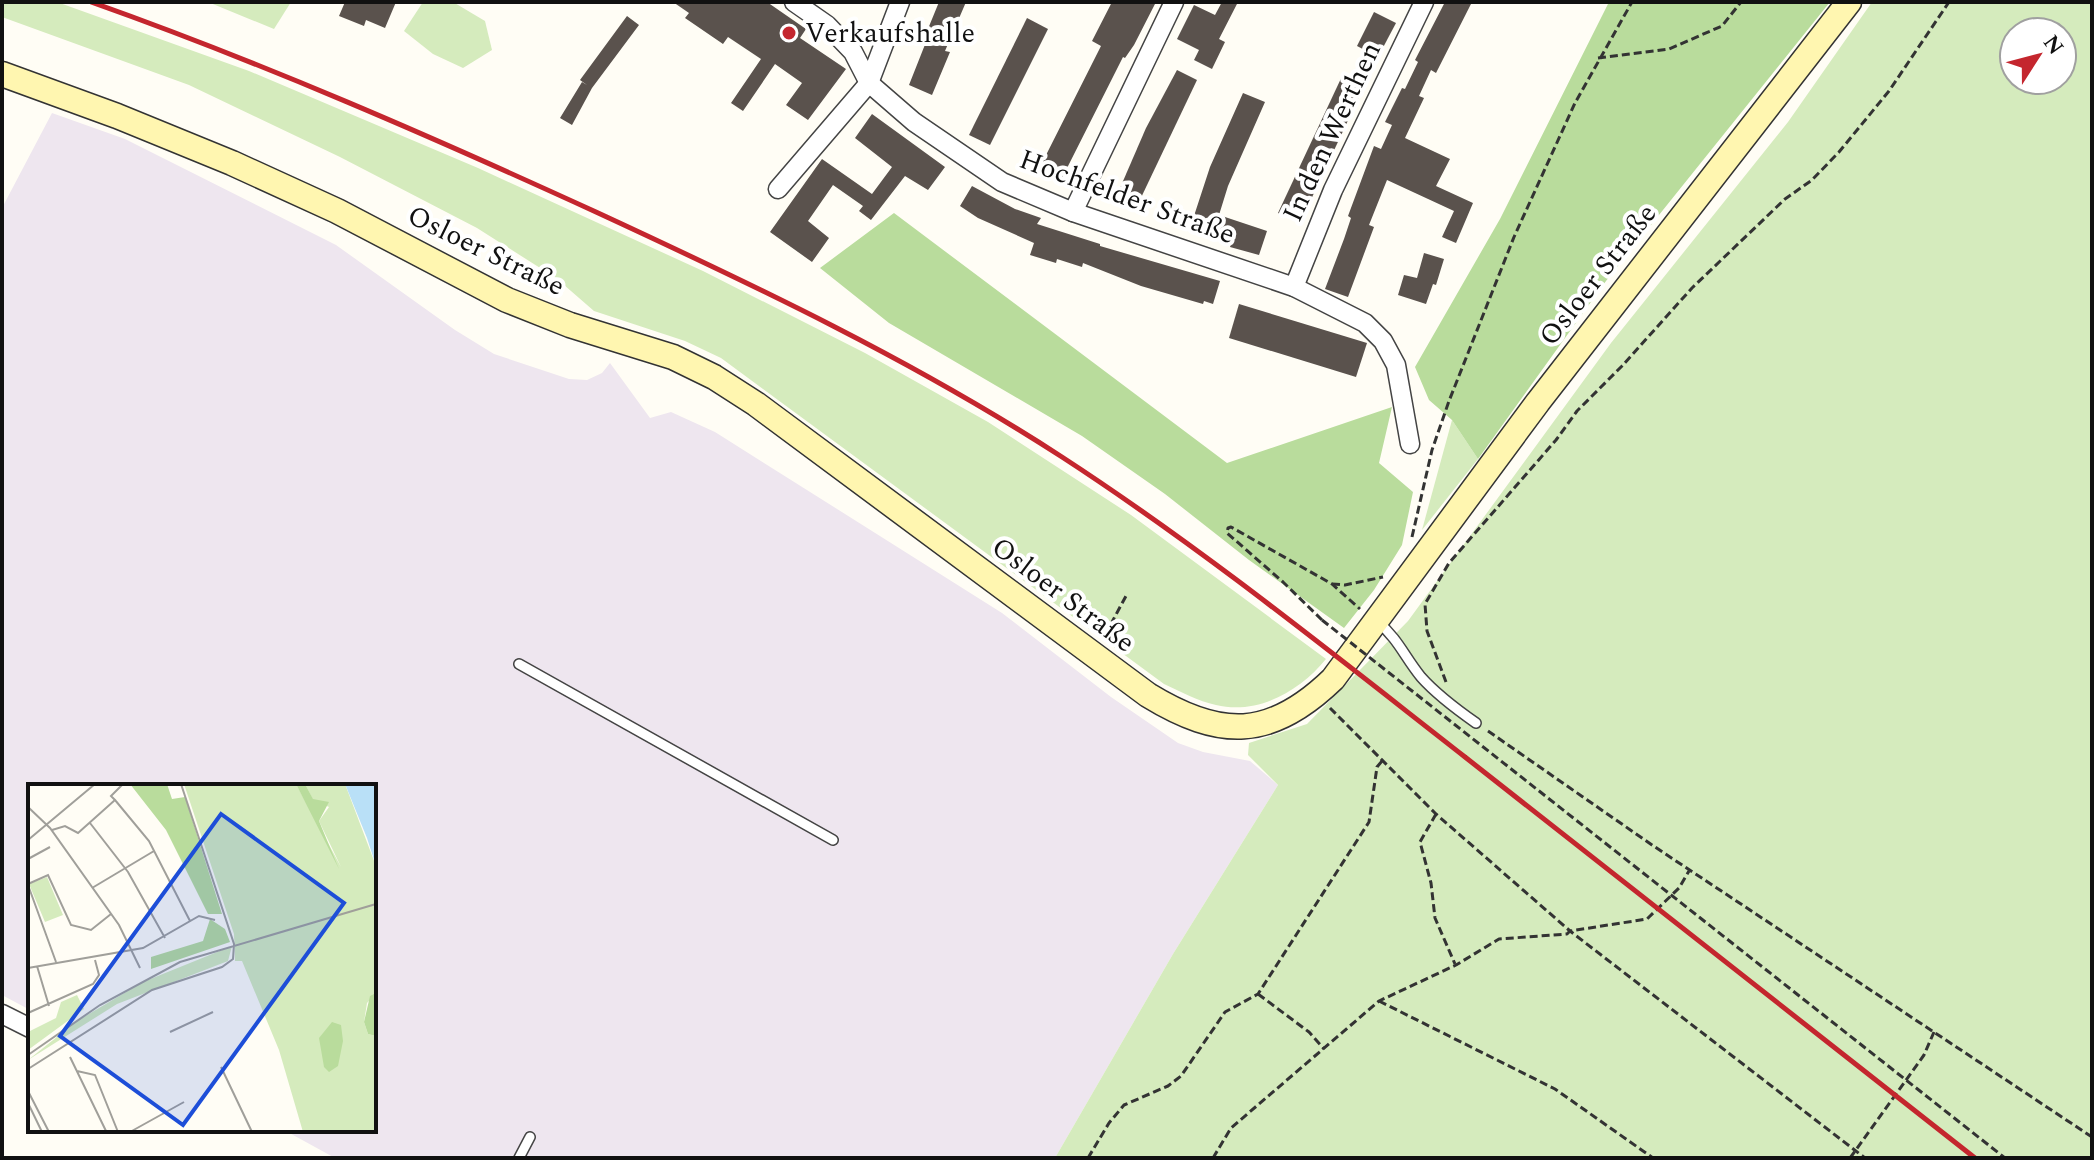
<svg xmlns="http://www.w3.org/2000/svg" width="2094" height="1160" font-family="Spectral,serif">
	<style>
		.industrial { fill: #eee6ef }
		.green { fill: #d5ebbd; fill-rule: evenodd }
		.forest { fill: #b9dc9c }
		.building { fill: #5a524d }
		.lines { fill: none; stroke-linecap: round; stroke-linejoin: round }
		.service-casing { stroke: #444; stroke-width: 12 }
		.minor-casing { stroke: #444; stroke-width: 21 }
		.secondary-casing { stroke: #333; stroke-width: 27 }
		.path { stroke: #333; stroke-width: 3; stroke-dasharray: 8 4; stroke-linecap: butt }
		.service { stroke: #fff; stroke-width: 9 }
		.minor { stroke: #fff; stroke-width: 18 }
		.secondary { stroke: #fff6b0; stroke-width: 24 }
		.rail { stroke: #c4262e; stroke-width: 5 }
		.path-bridge { stroke: #333; stroke-width: 3; stroke-dasharray: 8 4; stroke-linecap: butt }
		.poi-dot { fill: #c4262e; stroke: #fff; stroke-width: 3 }
		.labels { text-anchor: middle; dominant-baseline: central; stroke-width: 8; stroke-linejoin: round; paint-order: stroke }
		.poi-label { font-size: 28px; fill: #111; stroke: #fff; text-anchor: start }
		.street-label { font-size: 28px; fill: #111; stroke: #fff }
		.inset-road { fill: none; stroke: #a09f9a; stroke-width: 2 }
		.view { fill: #1d4ed8; fill-opacity: 0.15; stroke: #1d4ed8; stroke-width: 4 }
		.inset-edge { fill: none; stroke: #111; stroke-width: 4 }
	</style>
	<rect width="100%" height="100%" fill="#fffdf5"/>
	<!-- industrial -->
	<polygon class="industrial" points="52,113 125,139 336,245 455,330 494,354 569,379 587,380 602,373 610,363 650,418 671,412 715,432 1002,613 1111,697 1178,743 1203,752 1250,761 1278,785 1173,954 1055,1158 335,1158 284,1130 374,1130 374,786 30,786 30,1010 2,995 2,208"/>
	<!-- green -->
	<g class="green">
		<path d="M2,2h55l192,69 229,97 225,103 162,82 123,69 143,93 195,144c-26,32 -68,56 -110,46 -18,-4 -35,-13 -52,-21l-443,-326 -36,-17 -91,-30 -38,-33 -79,-50 -137,-71 -151,-72 -187,-68z"/>
		<polygon points="208,2 291,2 274,29"/>
		<polygon points="423,2 453,2 485,21 492,50 463,68 433,54 404,31"/>
		<path d="M1872,2h220v1156h-1037l118,-204 105,-169 -30,-30 1,-12 58,-19 101,-103 203,-278 177,-221zM2014,32h48v48h-48z"/>
		<polygon points="1452,420 1478,459 1422,530"/>
	</g>
	<!-- forest -->
	<g class="forest">
		<polygon points="1609,2 1830,2 1606,281 1478,459 1452,420 1429,400 1415,367 1500,219"/>
		<polygon points="894,213 1227,463 1392,407 1379,463 1413,492 1402,545 1374,590 1344,628 1249,560 1165,494 1082,436 889,323 820,268"/>
	</g>
	<!-- building -->
	<g class="building">
		<polygon points="345,2 396,2 385,28 366,20 364,26 339,16"/>
		<polygon points="673,2 767,2 806,29 800,38 846,69 808,120 786,105 802,83 775,64 743,111 731,103 761,59 728,37 723,44 685,18 689,13"/>
		<polygon points="939,2 966,2 945,51 950,52 932,95 909,85 926,42 923,41"/>
		<polygon points="1112,2 1156,2 1134,45 1125,58 1123,57 1061,180 1039,169 1101,46 1092,41"/>
		<polygon points="1222,2 1238,2 1219,39 1225,42 1212,69 1194,60 1199,50 1177,39 1194,5 1215,15"/>
		<polygon points="1445,2 1472,2 1436,73 1431,70 1419,96 1424,98 1405,138 1450,159 1436,186 1473,203 1456,243 1442,237 1454,211 1387,180 1369,225 1374,227 1348,297 1325,289 1344,239 1351,218 1348,216 1374,146 1381,149 1392,125 1385,122 1402,88 1405,89 1418,62 1415,60"/>
		<polygon points="1374,12 1396,23 1378,57 1357,46"/>
		<polygon points="627,16 639,25 592,88 572,125 560,118 582,82 587,85 580,80"/>
		<polygon points="1027,18 1048,29 990,145 969,135"/>
		<polygon points="1177,70 1197,80 1138,204 1117,195 1146,128"/>
		<polygon points="1344,72 1366,82 1300,223 1278,213"/>
		<polygon points="1243,93 1265,102 1228,186 1219,215 1267,231 1259,255 1230,247 1234,234 1192,222 1210,167"/>
		<polygon points="872,114 945,167 928,190 905,176 871,220 859,211 863,206 833,185 808,221 829,238 812,262 770,232 822,159 872,194 892,167 855,138"/>
		<polygon points="972,186 1015,209 1041,218 1037,224 1100,244 1100,246 1220,281 1213,304 1204,301 1203,304 1141,286 1083,263 1082,267 1057,259 1056,263 1030,255 1034,243 978,218 960,206"/>
		<polygon points="1424,253 1444,259 1436,285 1433,284 1426,304 1398,295 1404,275 1417,278"/>
		<polygon points="1239,304 1367,343 1356,377 1229,338"/>
	</g>
	<g class="lines">
		<defs>
			<g id="service">
				<path d="M1377,621c22,19 27,35 44,56 16,18 35,32 55,46"/>
				<polyline points="519,664 833,840"/>
				<polyline points="519,1158 530,1137"/>
			</g>
			<g id="minor">
				<polyline points="794,2 827,25 853,52 869,83 914,122 1002,182 1073,212 1294,287 1365,323 1383,341 1396,365 1410,444"/>
				<polyline points="778,189 869,83 900,2"/>
				<polyline points="1073,212 1174,2"/>
				<polyline points="1294,287 1333,190 1424,2"/>
				<polyline points="2,1014 30,1028"/>
			</g>
			<path id="secondary" d="M2,74l115,42 115,47 105,48 170,89 63,25 103,32 41,20 42,27 392,291c72,44 122,45 185,-16l205,-277 311,-400"/>
		</defs>
		<!-- service casing -->
		<use href="#service" class="service-casing"/>
		<!-- minor casing -->
		<use href="#minor" class="minor-casing"/>
		<!-- secondary casing -->
		<use href="#secondary" class="secondary-casing"/>
		<!-- path -->
		<g class="path">
			<polyline points="1598,58 1669,49 1722,26 1741,2"/>
			<polyline points="1412,537 1432,450 1449,401 1514,237 1575,103 1632,2"/>
			<polyline points="1332,584 1345,585 1383,577"/>
			<polyline points="1322,620 1283,582 1227,533 1228,528 1231,527 1332,584 1360,609"/>
			<polyline points="1105,635 1126,596"/>
			<polyline points="1446,682 1427,631 1425,604 1449,563 1556,440 1577,411 1622,366 1692,288 1785,199 1812,180 1839,152 1889,91 1949,2"/>
			<polyline points="1330,708 1436,814 1570,931 1865,1158"/>
			<polyline points="1488,731 1652,845 2092,1137"/>
			<polyline points="1436,814 1420,842 1431,883 1435,918 1455,964"/>
			<polyline points="1258,994 1309,1032 1324,1049"/>
			<polyline points="1379,1001 1555,1089 1653,1158"/>
			<polyline points="1088,1158 1109,1123 1124,1105 1168,1086 1181,1076 1225,1012 1258,994 1369,822 1377,767 1382,761"/>
			<polyline points="1213,1158 1231,1128 1379,1001 1456,965 1499,939 1567,934 1570,931 1647,919 1679,888 1689,871"/>
			<polyline points="1850,1158 1924,1055 1934,1032"/>
		</g>
		<!-- service -->
		<use href="#service" class="service"/>
		<!-- minor -->
		<use href="#minor" class="minor"/>
		<!-- secondary -->
		<use href="#secondary" class="secondary"/>
		<!-- rail -->
		<path class="rail" d="M91,2c172,61 339,134 505,210 160,74 318,149 466,245 140,91 271,197 403,300 170,134 340,268 510,401"/>
		<!-- path-bridge -->
		<polyline class="path-bridge" points="1322,620 2005,1158"/>
	</g>
	<!-- markers -->
	<circle class="poi-dot" cx="789" cy="33" r="8"/>
	<g class="labels">
		<!-- poi labels -->
		<g class="poi-label">
			<text x="805" y="33">Verkaufshalle</text>
		</g>
		<!-- street labels -->
		<g class="street-label">
			<text transform="translate(1332 132) rotate(-65)">In den Werthen</text>
			<text transform="translate(1127 197) rotate(20)">Hochfelder Straße</text>
			<text transform="translate(486 251) rotate(26)">Osloer Straße</text>
			<text transform="translate(1598 275) rotate(-52)">Osloer Straße</text>
			<text transform="translate(1063 595) rotate(37)">Osloer Straße</text>
		</g>
	</g>
	<!-- overview -->
	<g transform="translate(28 784)">
		<rect width="348" height="348" fill="#fffdf5"/>
		<path d="M156,0h112l45,83 -22,-46 10,-14 -16,-7 -8,-16h40l31,82v127l-9,10 -3,19 4,12 8,2v96h-73l-24,-82 -37,-89h-7l-1,-27zM19,93l16,38 -18,7 -16,-38zM204,162l-4,15 -111,43 -89,56 49,-39 66,-39zM49,211l7,14 -56,41v-18l28,-14 5,-16z" fill="#d5ebbd"/>
		<path d="M102,0h37l5,15 13,-2 37,117h-14l-42,-84zM268,0h9l8,15 16,3 -10,19 20,48zM182,135l15,10 5,13 -79,27v-12l52,-16zM348,209v43l-8,-2 -4,-12 6,-26zM304,238l9,3 2,16 -5,25 -9,6 -5,-5 -5,-29z" fill="#b9dc9c"/>
		<path d="M317,0h31v82l-9,-28z" fill="#b9e0f7"/>
		<path class="inset-road" d="M87,16l34,41 41,80M0,23l22,21 69,97 21,43M62,39l38,49 37,66M24,46l13,-4 13,7 37,-33 -4,-4 12,-12M0,56l67,-56M0,75l22,-12M0,100l20,-9 23,50 20,5 20,-16M0,101l28,77M64,104l62,-37M9,182l12,40M0,184l115,-20 56,-32 16,4M0,229l65,-29 6,-9 -4,-15M142,248l43,-20M0,271l72,-50 80,-43 196,-58M42,273l36,74M193,283l31,65M0,285l124,-79 70,-23 11,-8 1,-15 -53,-160M49,287l18,4 23,57M0,307l21,41M0,319l14,29M102,348l54,-30"/>
		<path class="view" d="M193,30l123,89 -161,222 -123,-89z"/>
		<rect width="348" height="348" class="inset-edge"/>
	</g>
	<!-- border -->
	<rect width="2094" height="1160" fill="none" stroke="#111111" stroke-width="8"/>
	<!-- north arrow -->
	<g transform="translate(2038 56) rotate(54)"><circle r="38" fill="#ffffff" stroke="#a0a0a0" stroke-width="2"/>
	<path d="M0-6L14 30L0 20L-14 30Z" fill="#c4262e"/>
	<text y="-12" font-size="22" font-weight="bold" text-anchor="middle" fill="#111111">N</text>
	</g>
</svg>
